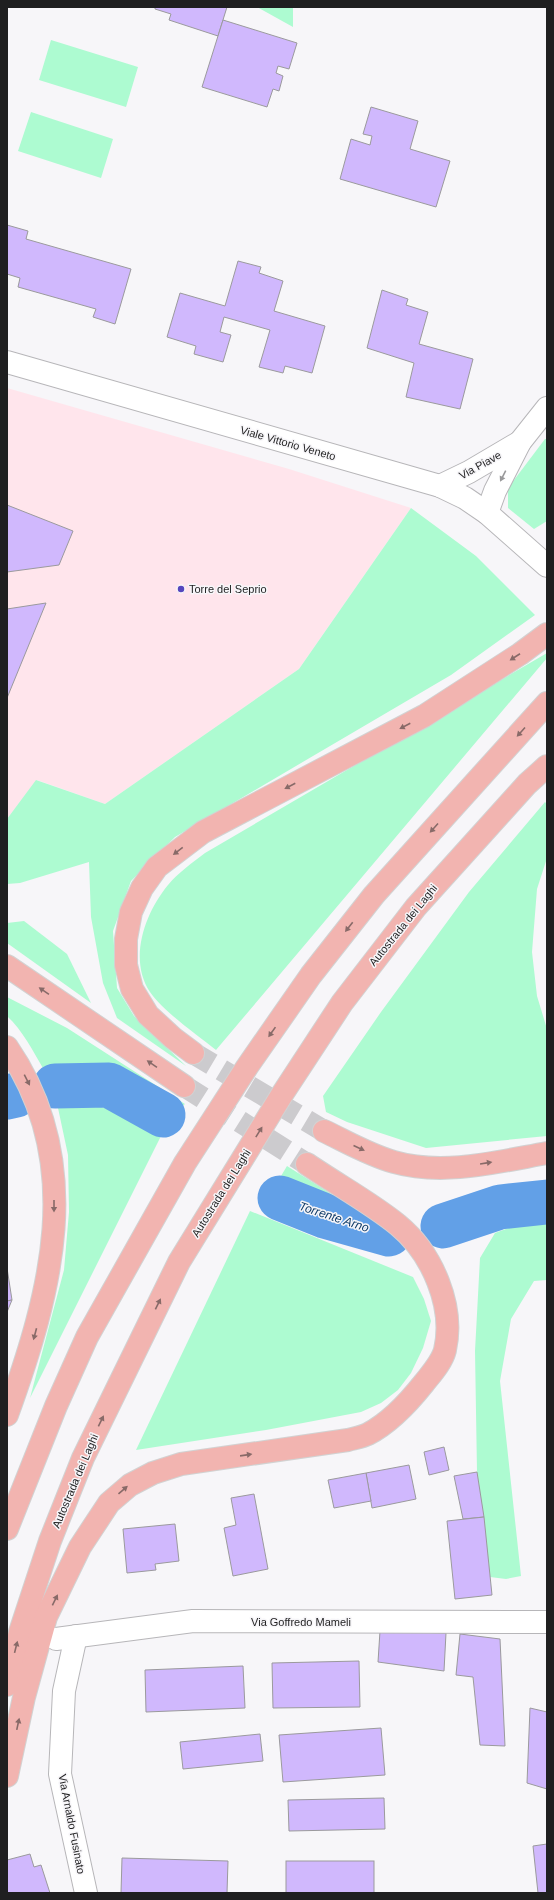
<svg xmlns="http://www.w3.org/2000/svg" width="554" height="1900" font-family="Arial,sans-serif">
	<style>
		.commercial { fill: #ffe5ec }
		.green { fill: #adfbd1 }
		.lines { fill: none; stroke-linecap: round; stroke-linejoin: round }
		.river { stroke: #62a0e7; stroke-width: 45 }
		.building { fill: #d0b8fd; stroke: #9b9a9d }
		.highway-tunnel { stroke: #cccbce; stroke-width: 22; stroke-dasharray: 22 11; stroke-linecap: butt }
		.street-casing { stroke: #b7b6b9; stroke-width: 24 }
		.secondary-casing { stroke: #b7b6b9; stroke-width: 24 }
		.highway-casing { stroke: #d2d2d2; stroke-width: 24 }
		.street { stroke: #fff; stroke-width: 22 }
		.secondary { stroke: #fff; stroke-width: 22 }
		.highway { stroke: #f2b4b0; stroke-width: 22 }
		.oneway { fill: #9a9a9b }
		.oneway2 { fill: #886a68 }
		.poi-dot { fill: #5546bd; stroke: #f7f6f9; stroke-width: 1.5 }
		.labels { text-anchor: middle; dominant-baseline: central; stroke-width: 3; stroke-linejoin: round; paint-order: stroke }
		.street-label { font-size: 11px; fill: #1f1f20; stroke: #f7f6f9 }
		.poi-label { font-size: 11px; fill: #1f1f20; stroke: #f7f6f9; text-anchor: start }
		.water-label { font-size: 12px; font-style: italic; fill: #103c69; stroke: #f7f6f9 }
	</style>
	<rect width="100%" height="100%" fill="#f7f6f9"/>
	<!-- commercial -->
	<polygon class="commercial" points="7,388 289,469 411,508 299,669 105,804 37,780 7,819"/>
	<!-- green -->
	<g class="green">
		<polygon points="257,7 293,7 293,27"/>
		<polygon points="51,40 138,67 126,107 39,80"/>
		<polygon points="31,112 113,139 101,178 18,151"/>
		<polygon points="545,439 547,439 547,521 534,529 508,508 508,488"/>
		<polygon points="411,508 476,556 535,615 451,675 175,837 131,881 113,931 117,988 134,1016 186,1066 117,1018 103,983 91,917 89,862 20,883 7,884 7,819 36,780 105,804 299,669"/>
		<path d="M547,653v5l-331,392c-20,-16 -52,-38 -66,-58 -22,-33 -5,-79 18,-107 10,-12 24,-22 37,-32z"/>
		<polygon points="545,802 547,804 547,858 537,889 532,952 537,996 547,1029 547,1136 426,1148 347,1122 326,1112 323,1096 381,1012 469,892"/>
		<polygon points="24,921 67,954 91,1003 7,943 7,923"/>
		<path d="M7,997l60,31 118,76 -5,4 -78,-40 -58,2c-11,-19 -21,-39 -37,-54z"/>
		<path d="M75,1101c32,4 59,19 86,35l-131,262 34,-128 5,-58 -1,-57 -10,-47z"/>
		<polygon points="287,1166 379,1224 301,1198 278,1181"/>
		<polygon points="250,1211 413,1277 424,1299 431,1321 423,1348 411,1373 398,1390 381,1403 361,1412 266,1430 136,1450"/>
		<polygon points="547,1219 547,1280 534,1281 511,1319 500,1381 521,1576 506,1579 490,1577 477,1472 475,1351 480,1258 495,1233 528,1221"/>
	</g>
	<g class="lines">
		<!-- river -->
		<g class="river">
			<polyline points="55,1086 109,1085 163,1115"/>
			<polyline points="7,1097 16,1095"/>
			<polyline points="280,1198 325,1216 389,1234"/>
			<polyline points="443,1226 500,1207 547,1202"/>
		</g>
	</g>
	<!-- building -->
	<g class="building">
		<polygon points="155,7 227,7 218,36 169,20 171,14 155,9"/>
		<polygon points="223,20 297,43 289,69 278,66 276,73 283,76 279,91 273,89 267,107 202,87"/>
		<polygon points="371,107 418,121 410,149 450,161 436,207 340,179 351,139 370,145 372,136 363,134"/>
		<polygon points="7,225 28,231 26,239 131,269 115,324 93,317 96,309 18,287 20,278 7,274"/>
		<polygon points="238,261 261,267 259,273 283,281 274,311 325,326 312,373 285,366 283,373 259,367 270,330 224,317 220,332 231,335 223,362 194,354 196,346 167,337 180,293 225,306"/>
		<polygon points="382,290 408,299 406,305 428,312 419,344 473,359 460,409 406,397 414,363 367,348"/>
		<polygon points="7,505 73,531 59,565 7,572"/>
		<polygon points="46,603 7,698 7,609"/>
		<polygon points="7,1268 12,1300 7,1301"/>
		<polygon points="12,1300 7,1312 7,1301"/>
		<polygon points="444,1447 449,1470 429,1475 424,1452"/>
		<polygon points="409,1465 416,1499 372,1508 366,1473"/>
		<polygon points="477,1472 484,1517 463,1519 454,1476"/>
		<polygon points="366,1473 371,1501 334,1508 328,1480"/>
		<polygon points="254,1494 268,1569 233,1576 224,1528 236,1525 231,1498"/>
		<polygon points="484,1517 492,1595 455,1599 447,1521"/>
		<polygon points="175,1524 179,1561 155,1564 156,1570 127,1573 123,1529"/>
		<polygon points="380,1631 446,1633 444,1671 378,1662"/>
		<polygon points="460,1634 500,1639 505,1746 480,1745 473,1677 456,1675"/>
		<polygon points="359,1661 360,1707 273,1708 272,1663"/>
		<polygon points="243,1666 245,1708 146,1712 145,1670"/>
		<polygon points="530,1708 547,1712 547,1789 527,1783"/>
		<polygon points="381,1728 385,1775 283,1782 279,1735"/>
		<polygon points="260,1734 263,1761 183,1769 180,1742"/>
		<polygon points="384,1798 385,1829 289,1831 288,1800"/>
		<polygon points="547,1844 547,1893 538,1893 533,1846"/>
		<polygon points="30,1854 34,1867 41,1865 50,1893 7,1893 7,1860"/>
		<polygon points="122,1858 228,1861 227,1893 121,1893"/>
		<rect x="286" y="1861" width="88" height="32"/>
	</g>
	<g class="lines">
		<!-- highway-tunnel -->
		<g class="highway-tunnel">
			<polyline points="193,1053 324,1131"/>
			<polyline points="184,1086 307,1164"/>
		</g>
		<defs>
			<g id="street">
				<polyline points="76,1636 64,1691 60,1774 86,1893"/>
				<polyline points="56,1639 193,1621 547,1622"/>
			</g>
			<g id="secondary">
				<polyline points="7,362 440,486 465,498 487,513 547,566"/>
				<polyline points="440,486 469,472 520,442"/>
				<polyline points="487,513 495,491 520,442 547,408"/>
			</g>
			<g id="highway">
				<polyline points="7,966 184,1086"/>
				<path d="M7,1047c80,116 44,246 0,368"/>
				<polyline points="193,1053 173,1038 148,1015 132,989 126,965 126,939 131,912 142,888 157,867 203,832 424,716 520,654 547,634"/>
				<path d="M324,1131c23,11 45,24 70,31 49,14 103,0 153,-9"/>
				<polyline points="7,1529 56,1406 87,1337 185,1163 247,1067 311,975 374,895 547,703"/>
				<polyline points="7,1685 20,1632 50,1541 83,1458 179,1262 283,1093 342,1003 416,907 527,784 547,766"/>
				<path d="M7,1776l17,-79 22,-80 34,-70 29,-44 21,-18 23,-12 28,-9 167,-24c7,-2 14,-3 20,-6 23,-12 41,-32 56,-51 8,-10 18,-21 21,-33 10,-44 -13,-97 -47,-125 -27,-22 -62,-41 -91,-61"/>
			</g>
		</defs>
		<!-- street casing -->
		<use href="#street" class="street-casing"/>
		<!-- secondary casing -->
		<use href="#secondary" class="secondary-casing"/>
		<!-- highway casing -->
		<use href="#highway" class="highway-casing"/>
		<!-- street -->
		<use href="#street" class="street"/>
		<!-- secondary -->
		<use href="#secondary" class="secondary"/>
		<!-- highway -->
		<use href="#highway" class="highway"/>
	</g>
	<!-- one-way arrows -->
	<defs><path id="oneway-solid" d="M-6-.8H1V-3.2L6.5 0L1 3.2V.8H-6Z"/></defs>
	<use class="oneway" href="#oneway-solid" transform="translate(503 476) rotate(117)"/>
	<g class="oneway2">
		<use href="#oneway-solid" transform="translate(515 657) rotate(147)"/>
		<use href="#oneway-solid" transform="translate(405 726) rotate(152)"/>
		<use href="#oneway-solid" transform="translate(521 732) rotate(132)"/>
		<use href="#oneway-solid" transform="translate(290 786) rotate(152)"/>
		<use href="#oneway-solid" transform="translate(434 828) rotate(132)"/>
		<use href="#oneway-solid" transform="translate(178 851) rotate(142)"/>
		<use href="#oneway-solid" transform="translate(349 927) rotate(128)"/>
		<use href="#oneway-solid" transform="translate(44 991) rotate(-146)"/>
		<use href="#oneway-solid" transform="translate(272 1032) rotate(125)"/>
		<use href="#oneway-solid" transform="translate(152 1064) rotate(-146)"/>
		<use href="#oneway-solid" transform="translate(27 1080) rotate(63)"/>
		<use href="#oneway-solid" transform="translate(259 1132) rotate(-58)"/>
		<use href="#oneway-solid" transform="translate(359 1148) rotate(24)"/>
		<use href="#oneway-solid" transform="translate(486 1163) rotate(-9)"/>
		<use href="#oneway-solid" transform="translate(54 1206) rotate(90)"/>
		<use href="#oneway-solid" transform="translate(158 1304) rotate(-64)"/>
		<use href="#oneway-solid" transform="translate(35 1334) rotate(105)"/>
		<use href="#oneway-solid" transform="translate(101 1421) rotate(-64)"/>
		<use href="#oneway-solid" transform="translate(246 1455) rotate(-8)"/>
		<use href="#oneway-solid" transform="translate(123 1490) rotate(-41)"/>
		<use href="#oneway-solid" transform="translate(55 1600) rotate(-64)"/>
		<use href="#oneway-solid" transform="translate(16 1647) rotate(-76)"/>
		<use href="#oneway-solid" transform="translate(18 1724) rotate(-78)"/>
	</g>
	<!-- markers -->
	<circle class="poi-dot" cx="181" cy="589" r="4"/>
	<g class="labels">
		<!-- street labels -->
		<g class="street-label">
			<text transform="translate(288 443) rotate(16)">Viale Vittorio Veneto</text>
			<text transform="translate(480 465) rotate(-29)">Via Piave</text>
			<text transform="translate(403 925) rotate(-51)">Autostrada dei Laghi</text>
			<text transform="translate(221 1193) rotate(-58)">Autostrada dei Laghi</text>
			<text transform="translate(75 1481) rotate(-67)">Autostrada dei Laghi</text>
			<text x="301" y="1622">Via Goffredo Mameli</text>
			<text transform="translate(72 1824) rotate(79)">Via Arnaldo Fusinato</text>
		</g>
		<!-- poi labels -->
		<g class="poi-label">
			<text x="189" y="589">Torre del Seprio</text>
		</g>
		<!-- water labels -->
		<g class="water-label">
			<text transform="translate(334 1217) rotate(18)">Torrente Arno</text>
		</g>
	</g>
	<!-- border -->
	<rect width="554" height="1900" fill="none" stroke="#1f1f20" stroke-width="16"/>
</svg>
